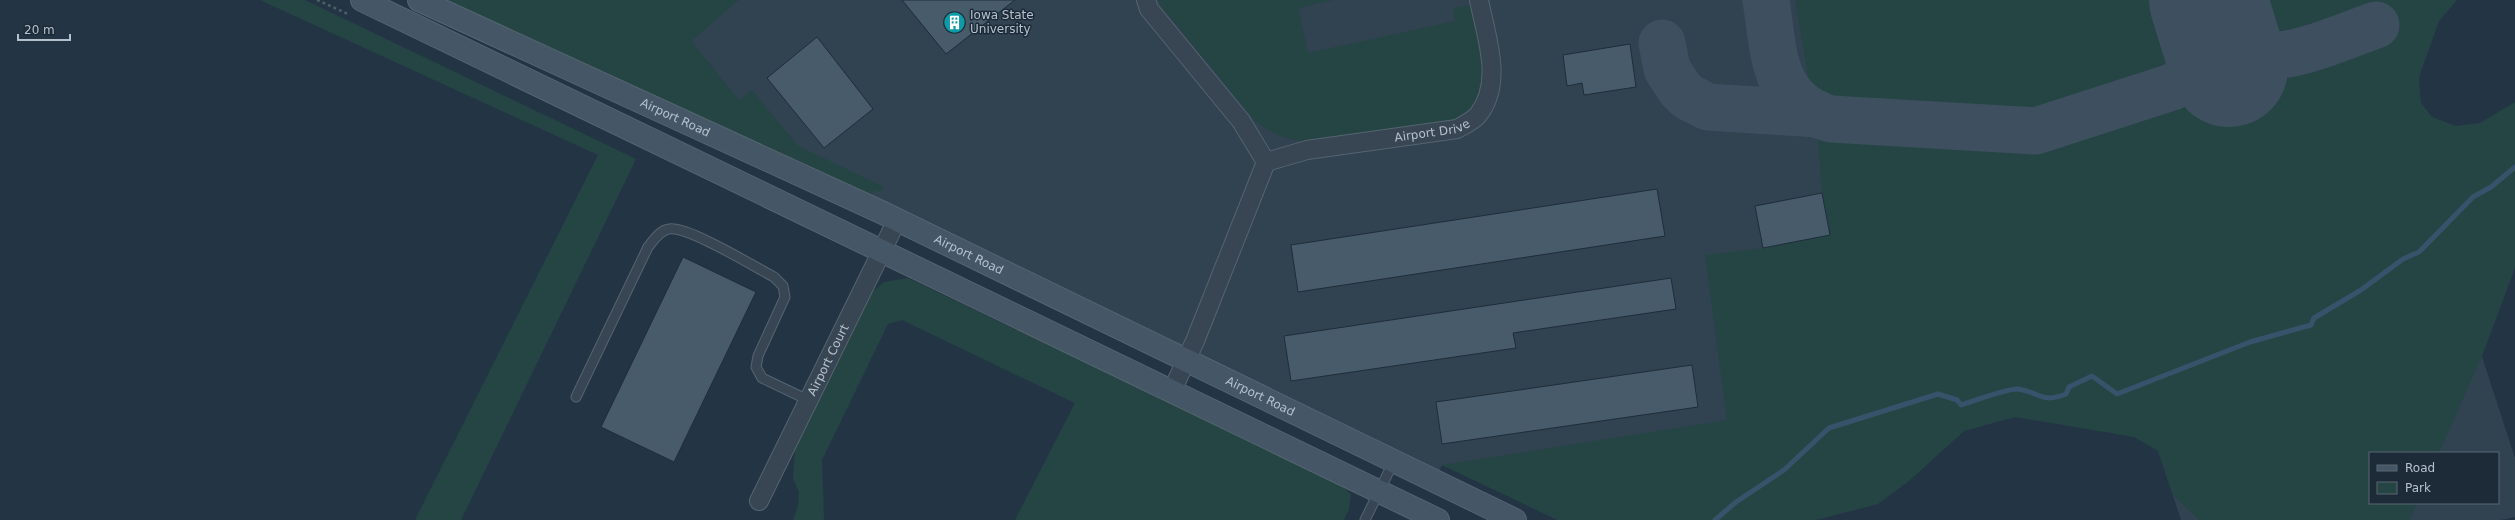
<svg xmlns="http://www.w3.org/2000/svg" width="2515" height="520" font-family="'DejaVu Sans',sans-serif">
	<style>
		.airport { fill: #314251; fill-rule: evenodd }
		.green { fill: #254545 }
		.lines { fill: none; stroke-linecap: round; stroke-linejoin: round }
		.stream { stroke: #36536c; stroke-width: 5 }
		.taxiway { stroke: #3e505f; stroke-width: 47 }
		.runway { stroke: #3e505f; stroke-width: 118 }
		.building { fill: #475b6a; stroke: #1f2d3a }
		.lane-casing { stroke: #566470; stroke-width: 11 }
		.street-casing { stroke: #566470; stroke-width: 20 }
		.secondary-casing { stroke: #566470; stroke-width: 24 }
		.path { stroke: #466262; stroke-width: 2.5; stroke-dasharray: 3 3; stroke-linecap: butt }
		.lane { stroke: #384653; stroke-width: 9 }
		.street { stroke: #384653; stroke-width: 18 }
		.secondary { stroke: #455667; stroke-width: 22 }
		.labels { text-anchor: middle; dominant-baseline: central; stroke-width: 3; stroke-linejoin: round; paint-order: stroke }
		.poi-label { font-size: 12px; fill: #b5c1cd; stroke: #1d2b38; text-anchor: start }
		.street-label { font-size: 12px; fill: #b5c1cd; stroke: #1d2b38 }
	</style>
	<rect width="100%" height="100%" fill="#233544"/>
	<!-- airport -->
	<path class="airport" d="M441,0h1925l149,458v59l-14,3h-320l-56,-169 -567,169 -116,-55 -3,7zM2370,453h128v50h-128z"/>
	<!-- green -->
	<g class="green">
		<polygon points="260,0 305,0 636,159 461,520 415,520 598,155"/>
		<polygon points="441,0 739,0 691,41 739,100 752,90 798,146 884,187 880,192 874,190 872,194 866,195"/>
		<path d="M1159,0h174l-35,8 10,45 147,-32 -2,-13 19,-3c4,21 18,63 12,83 -4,14 -17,24 -28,32l-144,22c-25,-2 -36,-6 -56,-20l-95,-116z"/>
		<polygon points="1795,0 2178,0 2195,52 2169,72 2036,117 1837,105 1811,92"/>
		<polygon points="2239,0 2457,0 2439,21 2419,77 2421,103 2432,117 2456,126 2480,123 2515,102 2515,268 2482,356 2439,453 2370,453 2370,503 2417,503 2410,520 2199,520 2173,495 2158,451 2134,437 2015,417 1964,431 1910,480 1878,504 1816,520 1558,520 1442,465 1727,420 1705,255 1763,248 1830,235 1822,193 1818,138 2042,149 2381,45 2371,16 2281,45 2253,43"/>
		<polygon points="908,278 1342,485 1351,495 1349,509 1344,520 1015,520 1075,403 902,320 888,324 822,460 824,520 793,520 798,506 799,492 793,479 795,450 872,292 884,282"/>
	</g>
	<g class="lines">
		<!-- stream -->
		<path class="stream" d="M1715,520l21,-18 48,-32 45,-42 109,-34 19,6 4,5c12,-4 48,-17 57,-16 22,3 23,15 48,5l3,-7 23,-11 25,18 133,-52 61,-17 3,-7 47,-28 42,-31 16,-7 54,-55 18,-10 24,-20"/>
		<!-- taxiway -->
		<g class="taxiway">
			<path d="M1766,0c8,51 5,102 65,119l205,12 136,-44c27,-13 34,-31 45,-57 15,11 33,24 52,25 27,3 80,-21 107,-30"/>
			<polyline points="1662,43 1667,69 1680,89 1688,97 1708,107 1818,114"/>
		</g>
		<!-- runway -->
		<polyline class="runway" points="2208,0 2229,68"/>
	</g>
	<!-- building -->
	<g class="building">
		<polygon points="902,0 1015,0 946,54"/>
		<polygon points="817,37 873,109 824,148 767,78"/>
		<polygon points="1630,44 1636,87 1584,95 1582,83 1567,86 1563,55"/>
		<polygon points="1657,189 1665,236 1298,292 1291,245"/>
		<polygon points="1822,193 1830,235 1763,248 1755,206"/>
		<polygon points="683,257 756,292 674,462 601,427"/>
		<polygon points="1671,278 1676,309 1513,333 1516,348 1291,381 1284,336"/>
		<polygon points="1692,365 1698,407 1442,444 1436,402"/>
	</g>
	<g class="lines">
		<defs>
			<g id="lane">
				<path d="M576,397l72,-150c5,-6 12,-17 21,-18 19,-3 84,37 105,48l9,9 2,11 -27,59 -2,11 6,11 46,22"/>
				<polyline points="1365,520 1394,461"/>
			</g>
			<g id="street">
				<path id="s1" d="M1146,0l3,9 92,112 25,41 41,-12 150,-21c7,-4 16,-8 21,-14 26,-33 8,-78 1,-115"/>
				<polyline points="1172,391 1195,341 1266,162"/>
				<path id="s2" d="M759,501l138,-281"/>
			</g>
			<g id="secondary">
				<polyline points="362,0 1438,520"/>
				<path id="s3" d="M419,0l462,212 634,308"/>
			</g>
		</defs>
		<!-- lane casing -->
		<use href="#lane" class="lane-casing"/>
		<!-- street casing -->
		<use href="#street" class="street-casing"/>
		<!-- secondary casing -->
		<use href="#secondary" class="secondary-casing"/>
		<!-- path -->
		<polyline class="path" points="317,0 348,14"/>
		<!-- lane -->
		<use href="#lane" class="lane"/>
		<!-- street -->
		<use href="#street" class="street"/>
		<!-- secondary -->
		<use href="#secondary" class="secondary"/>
	</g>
	<!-- icons -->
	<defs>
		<symbol id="building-disc" viewBox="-11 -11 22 22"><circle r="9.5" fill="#0f9aa8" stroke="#1d2b38"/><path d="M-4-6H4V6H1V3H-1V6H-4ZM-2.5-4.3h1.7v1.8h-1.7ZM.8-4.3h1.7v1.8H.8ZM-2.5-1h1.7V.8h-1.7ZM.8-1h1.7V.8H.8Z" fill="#fff"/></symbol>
	</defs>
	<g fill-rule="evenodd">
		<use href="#building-disc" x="942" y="10" width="25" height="25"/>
	</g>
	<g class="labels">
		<!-- poi labels -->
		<g class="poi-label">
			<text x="970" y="15">Iowa State<tspan x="970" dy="14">University</tspan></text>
		</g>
		<!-- street labels -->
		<g class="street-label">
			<text stroke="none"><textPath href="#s3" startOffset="282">Airport Road</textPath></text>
			<text stroke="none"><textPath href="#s1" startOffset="372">Airport Drive</textPath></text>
			<text stroke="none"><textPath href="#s3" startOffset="606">Airport Road</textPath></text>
			<text stroke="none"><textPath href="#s2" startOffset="157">Airport Court</textPath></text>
			<text stroke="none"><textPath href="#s3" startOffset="930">Airport Road</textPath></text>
		</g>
	</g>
	<!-- legend -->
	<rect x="2369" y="452" width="130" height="52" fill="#1d2b38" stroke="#5a6774"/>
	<rect x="2377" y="465" width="20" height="6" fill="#455667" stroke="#5a6774"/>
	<text x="2405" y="472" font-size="12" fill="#b5c1cd">Road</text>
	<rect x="2377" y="482" width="20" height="12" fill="#254545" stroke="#5a6774"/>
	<text x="2405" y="492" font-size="12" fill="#b5c1cd">Park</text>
	<!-- scale -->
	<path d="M18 34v6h52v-6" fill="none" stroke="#b5c1cd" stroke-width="2"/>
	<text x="24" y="34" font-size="12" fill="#b5c1cd" stroke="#1d2b38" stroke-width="3" paint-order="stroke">20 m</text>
</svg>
